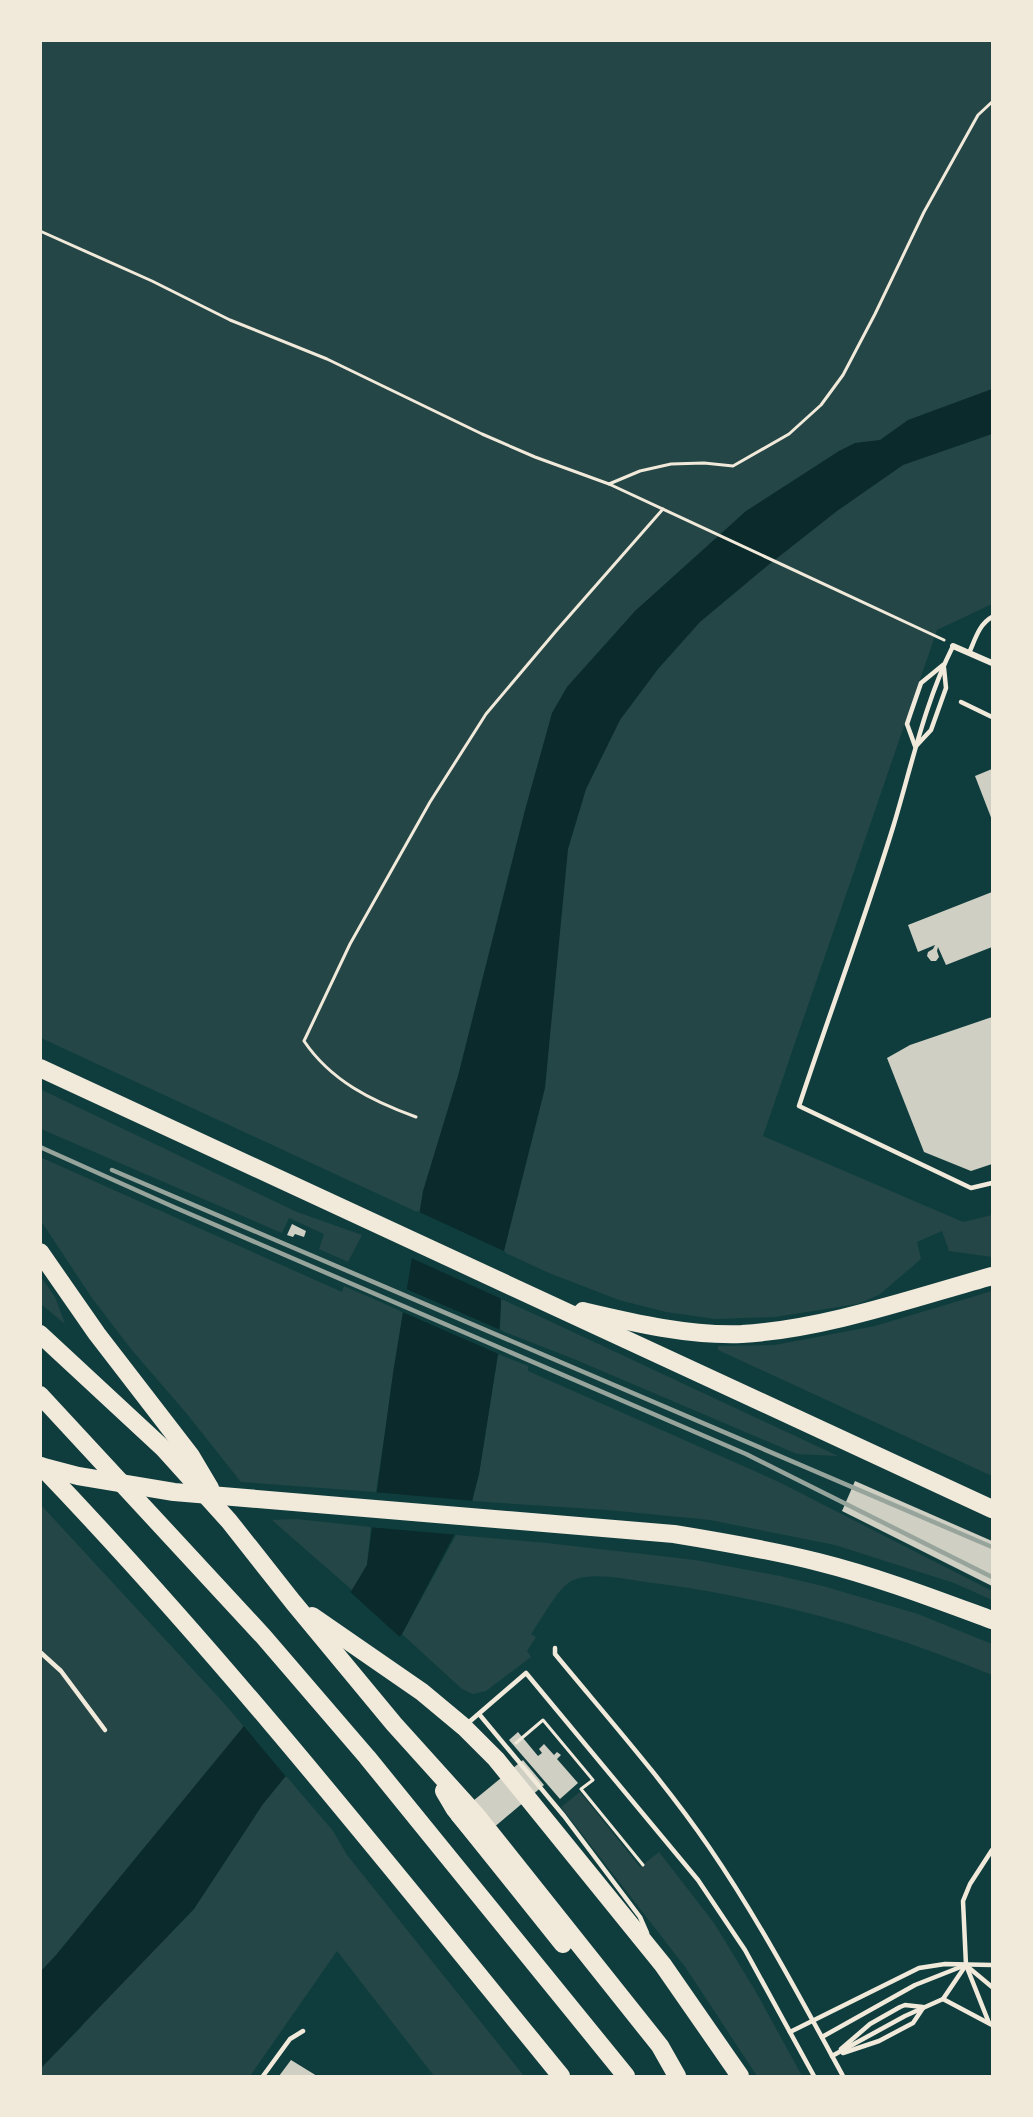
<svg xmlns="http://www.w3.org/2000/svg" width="1033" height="2117" font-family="Poppins,sans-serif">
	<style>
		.green { fill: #244646 }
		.water { fill: #0a2a2b }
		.pier { fill: #0f3d3e }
		.building { fill: #cfcfc3 }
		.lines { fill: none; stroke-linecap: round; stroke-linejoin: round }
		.path { stroke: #f1e9da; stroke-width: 3 }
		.service { stroke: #f1e9da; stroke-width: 4.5 }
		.minor { stroke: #f1e9da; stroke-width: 6 }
		.motorway { stroke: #f1e9da; stroke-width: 18 }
		.rail { stroke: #97a49c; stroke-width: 4.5 }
	</style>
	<rect width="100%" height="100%" fill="#0f3d3e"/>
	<!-- green -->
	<g class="green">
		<polygon points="41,41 992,41 992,604 937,630 763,1136 963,1222 992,1215 992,1257 949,1251 942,1231 917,1242 921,1259 879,1295 857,1304 775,1317 716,1319 666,1312 619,1300 549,1273 41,1038"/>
		<polygon points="40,1089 297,1212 362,1235 348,1262 319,1249 324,1234 289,1218 282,1233 41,1129"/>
		<polygon points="40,1157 342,1292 344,1286 403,1312 376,1492 241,1482 187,1414 131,1349 92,1298 41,1221"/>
		<polygon points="41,1277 55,1297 65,1324 41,1304"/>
		<polygon points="992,1291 992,1476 718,1350 718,1346 775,1345 875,1326"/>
		<polygon points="501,1299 545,1319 838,1456 797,1454 574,1359 500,1330"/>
		<polygon points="498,1354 528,1366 528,1371 779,1482 992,1591 992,1600 954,1583 835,1545 710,1520 608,1510 472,1501 479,1474"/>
		<polygon points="40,1504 222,1701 333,1831 347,1855 524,2076 434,2076 337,1951 250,2076 41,2076 41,2068 83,2025 41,2006"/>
		<polygon points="296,1519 371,1527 367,1565 352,1590 272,1520"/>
		<path d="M456,1535l91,8 148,17 85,16 43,10 95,28 74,30v31c-111,-46 -226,-78 -346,-93 -22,-3 -52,-10 -73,-2 -14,6 -32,40 -42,54l5,3 -9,14 4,6 -45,34 -13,3 -11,-5 -60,-55z"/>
		<polygon points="580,1792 640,1867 659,1852 714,1923 756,1992 802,2076 757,2076 686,1968 561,1807"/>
	</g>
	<!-- water -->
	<polygon class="water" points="992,389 992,434 903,465 837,511 767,566 700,622 658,669 620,720 586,789 568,849 545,1088 504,1251 498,1354 479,1474 472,1501 402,1634 263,1804 194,1909 41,2068 41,1971 56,1955 244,1726 352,1590 367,1565 393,1373 423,1191 458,1076 525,810 552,713 567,687 635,611 746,511 839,451 855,443 880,440 908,420"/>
	<!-- pier -->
	<g class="pier">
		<polygon points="417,1211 506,1252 504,1300 409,1257"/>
		<polygon points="404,1288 503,1331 501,1355 400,1311"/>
		<polygon points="373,1492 475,1501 459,1535 368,1527"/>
		<polygon points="348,1590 402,1639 287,1778 242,1724"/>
	</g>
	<!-- building -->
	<g class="building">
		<polygon points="992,769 992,820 975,776"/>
		<polygon points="992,892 992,947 946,965 938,947 937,951 939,957 936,961 931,961 927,956 928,952 933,949 935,945 918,952 908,925"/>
		<polygon points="992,1017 992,1164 971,1171 924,1152 887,1058 910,1045"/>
		<polygon points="292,1224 306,1231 304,1237 295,1234 293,1237 287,1235"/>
		<polygon points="855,1481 992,1541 992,1586 842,1511"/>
		<polygon points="518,1732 538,1756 542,1753 539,1749 544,1744 554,1755 557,1752 561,1755 557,1759 578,1783 560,1799 509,1740"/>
		<polygon points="523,1760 544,1785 473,1845 451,1819"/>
		<polygon points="291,2060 317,2076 279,2076"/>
	</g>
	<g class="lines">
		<!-- path -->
		<g class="path">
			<polyline points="40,231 152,281 230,320 327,359 482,434 535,457 609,484 640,471 671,464 704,463 733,466 789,434 821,405 843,375 875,314 924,212 978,115 992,102"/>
			<polyline points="609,484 944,640"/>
			<path d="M416,1117c-44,-16 -85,-36 -112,-76l46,-97 80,-142 56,-88 70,-83 107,-122"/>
			<polyline points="516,1743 543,1720 593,1780 581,1789 643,1865"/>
		</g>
		<!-- service -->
		<g class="service">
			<path d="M953,646c-28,56 -41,118 -59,178 -29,95 -64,188 -95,282l172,82 21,-5"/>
			<path d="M969,653c6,-13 10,-29 23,-36"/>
			<polyline points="961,702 992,717"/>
			<polyline points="917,745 931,730 946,688 944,668"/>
			<polyline points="915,746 907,724 910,715 921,683 943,665"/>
			<path d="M555,1648v6c52,63 108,126 154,193 50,73 92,152 134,229"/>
			<polyline points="40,1652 61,1671 105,1730"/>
			<polyline points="479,1714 564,1816 640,1917 647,1933"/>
			<polyline points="468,1723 526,1673 698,1880 745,1950 814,2076"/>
			<polyline points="968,1967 992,1987"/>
			<polyline points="943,1999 992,2025"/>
			<polyline points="989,2023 966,1965 963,1901 970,1884 992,1850"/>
			<polyline points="790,2032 919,1968 945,1964 992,1965"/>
			<polyline points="822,2037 915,1985 963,1966"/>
			<polyline points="841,2049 870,2024 900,2007 905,2005 923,2007"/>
			<polyline points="843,2053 879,2041 913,2023 923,2008"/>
			<polyline points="832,2056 905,2016 943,1999 966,1965"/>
			<polyline points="263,2076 290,2039 303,2031"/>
		</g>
		<!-- minor -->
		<polyline class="minor" points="953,646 992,663"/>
		<!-- motorway -->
		<g class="motorway">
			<polyline points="40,1068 992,1509"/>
			<polyline points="40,1252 97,1334 191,1456 210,1488"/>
			<path d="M583,1311c51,12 106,25 159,23 83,-5 171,-36 250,-58"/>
			<polyline points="40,1334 164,1449 229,1521 293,1602 394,1724 477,1816 660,2046 677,2076"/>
			<polyline points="40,1395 263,1636 367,1757 626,2076"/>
			<path d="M40,1466l38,10 96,16 500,42c49,8 97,16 144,28 60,15 117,37 174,58"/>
			<path d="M41,1466c185,193 351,403 520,610"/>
			<polyline points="312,1616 422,1692 464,1727 496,1759 663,1965 740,2076"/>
			<polyline points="444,1791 454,1808 563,1944"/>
		</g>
		<!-- rail -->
		<g class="rail">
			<polyline points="40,1147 176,1208 746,1454 992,1577"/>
			<polyline points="112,1170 992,1547"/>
		</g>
	</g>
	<!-- border -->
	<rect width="1033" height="2117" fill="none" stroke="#f1e9da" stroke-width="84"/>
</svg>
